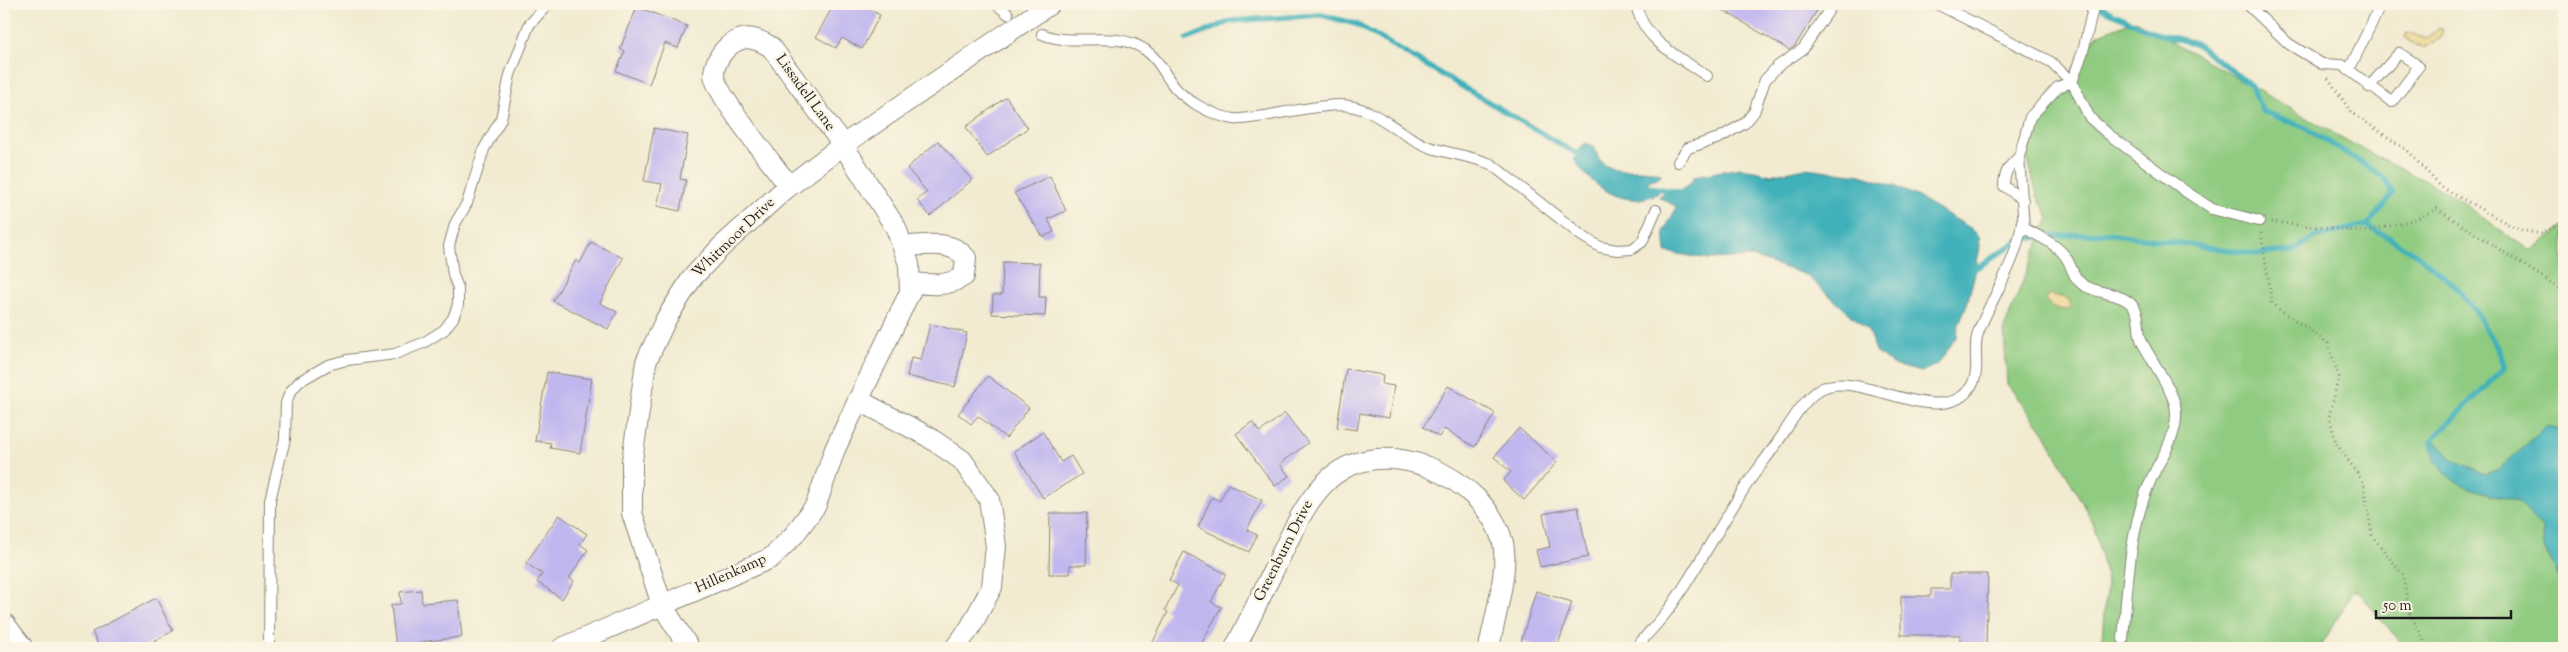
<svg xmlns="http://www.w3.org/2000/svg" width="2568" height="652" font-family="'Sorts Mill Goudy',serif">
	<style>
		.green { fill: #8fcb80; stroke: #56744e }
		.sand { fill: #eeda9e; stroke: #857b5d }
		.water { fill: #41b1ba; stroke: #2e666b }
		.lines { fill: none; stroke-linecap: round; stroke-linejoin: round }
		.stream { stroke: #41b1ba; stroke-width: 5.5 }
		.building { fill: #c1b7ef }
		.lane-casing { stroke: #878476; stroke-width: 12 }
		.street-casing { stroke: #878476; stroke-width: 22 }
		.path { stroke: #878476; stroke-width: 3; stroke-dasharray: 1 4; stroke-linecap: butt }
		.lane { stroke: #fff; stroke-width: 10 }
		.street { stroke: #fff; stroke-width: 20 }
		.labels { text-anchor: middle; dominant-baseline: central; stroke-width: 5; stroke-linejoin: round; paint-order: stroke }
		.street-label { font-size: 15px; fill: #1c1c1c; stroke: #fcf5e5 }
	</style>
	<rect width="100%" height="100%" fill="#fcf5e5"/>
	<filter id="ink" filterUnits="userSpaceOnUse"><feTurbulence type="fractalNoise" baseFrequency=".02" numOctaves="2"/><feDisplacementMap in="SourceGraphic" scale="10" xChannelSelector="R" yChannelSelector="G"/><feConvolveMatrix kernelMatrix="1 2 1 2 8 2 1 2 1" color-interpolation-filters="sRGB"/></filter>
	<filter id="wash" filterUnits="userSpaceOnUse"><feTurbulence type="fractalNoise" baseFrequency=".0096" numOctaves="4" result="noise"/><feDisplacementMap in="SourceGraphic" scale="20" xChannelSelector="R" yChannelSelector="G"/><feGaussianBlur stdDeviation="1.12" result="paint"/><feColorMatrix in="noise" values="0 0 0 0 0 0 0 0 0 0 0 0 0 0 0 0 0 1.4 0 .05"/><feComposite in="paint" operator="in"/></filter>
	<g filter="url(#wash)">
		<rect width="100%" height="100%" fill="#f2ebd1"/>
		<!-- green -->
		<polygon class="green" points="2135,20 2353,144 2449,193 2530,251 2564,226 2564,648 2405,648 2355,588 2320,648 2101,648 2107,581 2093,523 2044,432 2007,384 2004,328 2049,217 2037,196 2027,155 2035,119 2051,101 2097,35"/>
		<!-- sand -->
		<g class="sand">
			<polygon points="2440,28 2443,30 2441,38 2423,48 2415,46 2405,37 2407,32 2426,38"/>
			<path d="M2050,294l18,5 4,9c-9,4 -22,0 -27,-9z"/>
		</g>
		<!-- water -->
		<g class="water">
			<path d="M1586,143l9,4c5,36 47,16 66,27l-1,3 -12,4 1,4 9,6 -2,3c-31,16 -66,-8 -82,-35l5,-10z"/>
			<polygon points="1741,168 1771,175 1805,168 1861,175 1895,186 1918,197 1972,229 1979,236 1980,247 1975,273 1967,304 1958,327 1957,336 1939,363 1922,372 1897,366 1886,360 1877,353 1867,329 1806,275 1752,257 1709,259 1666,252 1664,231 1677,207 1659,197 1663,192 1673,194 1691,183 1694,176"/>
			<polygon points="2547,426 2564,432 2564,587 2560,583 2544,547 2542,528 2517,501 2468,488 2444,473 2435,460 2431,441 2434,439 2450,458 2484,474 2499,469"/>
		</g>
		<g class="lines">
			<!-- stream -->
			<g class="stream">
				<polyline points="1187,39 1231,21 1321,15 1356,24 1582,157"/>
				<polyline points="1649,187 1684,193"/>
				<polyline points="2367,225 2418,255 2453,284 2475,310 2498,349 2505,367 2431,441"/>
				<polyline points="1970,272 2023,238 2107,233 2257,254 2292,251 2317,236 2367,225 2393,194 2383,177 2362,163 2306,128 2262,111 2251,85 2195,43 2154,33 2093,4"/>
			</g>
		</g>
		<g id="blocks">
			<!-- building -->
			<g class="building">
				<polygon points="834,4 860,4 880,15 862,49 842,38 836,48 816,37"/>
				<polygon points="1713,4 1821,4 1795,46 1789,50"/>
				<polygon points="637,7 687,26 678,48 665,43 649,84 616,71 625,51 620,49"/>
				<polygon points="1006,97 1028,128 987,157 966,127"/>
				<polygon points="654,128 688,135 680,179 686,180 680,211 657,206 662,184 644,181"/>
				<polygon points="938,141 972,180 930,216 917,200 927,192 907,168"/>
				<polygon points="1050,176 1066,211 1048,219 1054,232 1043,237 1014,193"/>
				<polygon points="591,242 623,258 600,303 617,312 608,329 553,301 576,260 580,263"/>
				<polygon points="1003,262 1040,263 1039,297 1046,297 1045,316 992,314 993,295 1002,295"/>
				<polygon points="930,324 967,333 955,387 907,376 911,358 921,360"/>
				<polygon points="1346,369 1383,375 1382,384 1394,386 1389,418 1360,413 1357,430 1337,427"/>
				<polygon points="547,372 592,379 580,453 550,448 551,443 535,441"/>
				<polygon points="988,376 1029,408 1006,438 978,416 971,424 958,414"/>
				<polygon points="1448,386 1495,413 1475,447 1444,429 1439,437 1423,427"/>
				<polygon points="1285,413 1308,443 1280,464 1289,476 1275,486 1236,434 1252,422 1260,432"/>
				<polygon points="1519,428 1557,462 1524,500 1503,481 1511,472 1494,457"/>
				<polygon points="1043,432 1061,462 1071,456 1082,474 1043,498 1014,451"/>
				<polygon points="1228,484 1262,500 1247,530 1257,535 1249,552 1198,527 1212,497 1220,501"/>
				<polygon points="1578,507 1588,557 1540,567 1536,550 1550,547 1543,514"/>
				<polygon points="1050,513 1087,513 1086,565 1070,565 1070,574 1049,574"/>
				<polygon points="559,515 587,534 580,544 588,550 569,578 574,581 562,599 537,582 542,574 526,563"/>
				<polygon points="1184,552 1226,574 1211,602 1221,607 1199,648 1160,648 1152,644 1168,612 1165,610 1178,585 1169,580"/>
				<polygon points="1950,574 1988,574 1986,646 1960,646 1960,635 1901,635 1901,596 1931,596 1931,589 1950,589"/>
				<polygon points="421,590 422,603 458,600 462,637 419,642 419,646 396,648 391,605 401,604 400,592"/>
				<polygon points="1536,591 1572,602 1557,648 1545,648 1521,642"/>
				<polygon points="156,598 173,631 141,648 100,648 92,632"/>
			</g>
		</g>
	</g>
	<g filter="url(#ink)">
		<use href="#blocks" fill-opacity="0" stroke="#878476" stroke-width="1"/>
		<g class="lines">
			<defs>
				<g id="lane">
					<polyline points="996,4 1008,14"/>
					<path d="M1636,4c7,37 43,53 71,72"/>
					<polyline points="1937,4 2051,62 2072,82 2090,118 2108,134 2185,191 2212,209 2259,221"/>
					<path d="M2094,4l-11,47 -11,31 -14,5 -28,30 -11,40 5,71c14,8 34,16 43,31 6,10 5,17 15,25 13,10 36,8 48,19 13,12 6,25 12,39 9,18 29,45 33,63 5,24 -9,45 -19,64 -27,52 -28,114 -33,170"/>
					<polyline points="2247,4 2289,44 2322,64 2342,65 2392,102 2419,66 2399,53 2369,87"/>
					<path d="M1042,34c33,14 70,-5 102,15 13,9 18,20 26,32 11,18 43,35 64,38 9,1 21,-2 30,-3 24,-4 50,-10 75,-11 36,0 58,30 90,42 21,7 42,9 62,17l91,72 18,11 17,3 15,-1 10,-7 14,-32"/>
					<polyline points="2349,70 2381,4"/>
					<path d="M2019,157c-10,9 -15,15 -15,29l19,14"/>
					<polyline points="1678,162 1688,148 1719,138 1745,123 1754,112 1765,80 1778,66 1803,49 1833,4"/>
					<polyline points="269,648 270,500 285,439 286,403 290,392 300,381 328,365 347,360 395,354 423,343 444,330 453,318 458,305 458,288 453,275 449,246 455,224 467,203 484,149 501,119 510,75 529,25 548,4"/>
					<path d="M1636,648c12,-16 27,-29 38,-46 25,-37 46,-76 70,-113 10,-16 22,-30 33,-46 12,-17 24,-41 42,-53 37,-25 123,45 153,-5 9,-16 0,-35 6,-52 14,-37 40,-72 44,-112"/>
				</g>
				<g id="street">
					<path d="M903,246c21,0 49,-7 63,12l-2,18c-16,11 -36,9 -54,6"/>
					<polyline points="858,400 927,436 962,460 989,499 996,546 992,587 970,628 955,648"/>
					<polyline points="4,623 23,648"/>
					<path d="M562,648l209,-90 23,-23 22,-30 19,-56 75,-157 -1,-28 -13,-36 -53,-83 -72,-98c-15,-9 -26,-13 -41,-2 -9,7 -16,19 -16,30 1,18 61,92 75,111"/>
					<polyline points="689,648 662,605 632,513 632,461 646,362 666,319 692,278 721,247 783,191 843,145 1050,4"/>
					<path d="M1235,648c15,-29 29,-59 44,-89 14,-28 26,-58 50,-80 55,-49 157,-2 174,64 6,26 -9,78 -14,105"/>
				</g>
			</defs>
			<!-- lane casing -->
			<use href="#lane" class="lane-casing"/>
			<!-- street casing -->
			<use href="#street" class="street-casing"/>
			<!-- path -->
			<g class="path">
				<polyline points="2328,78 2351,112 2408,151 2441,187 2519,230 2542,234 2564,221"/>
				<polyline points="2271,222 2364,232 2414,220 2437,209 2564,291"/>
				<polyline points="2261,233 2272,304 2328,343 2339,377 2329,416 2336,443 2364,483 2372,536 2403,575 2410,614 2428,648"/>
			</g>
			<!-- lane -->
			<use href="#lane" class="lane"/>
			<!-- street -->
			<use href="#street" class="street"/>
		</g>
	</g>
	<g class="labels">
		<!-- street labels -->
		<g class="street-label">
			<text transform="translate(805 93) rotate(54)">Lissadell Lane</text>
			<text transform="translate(734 238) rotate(-44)">Whitmoor Drive</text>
			<text transform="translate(1284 551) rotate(-63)">Greenburn Drive</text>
			<text transform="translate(731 574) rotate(-24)">Hillenkamp</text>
		</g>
	</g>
	<!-- margin -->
	<rect width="2568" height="652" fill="none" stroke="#fcf5e5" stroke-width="20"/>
	<!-- scale -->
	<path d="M2376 610v8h135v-8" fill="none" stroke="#1c1c1c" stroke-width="2.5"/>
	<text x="2383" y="610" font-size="15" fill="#1c1c1c" stroke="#fcf5e5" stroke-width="4" paint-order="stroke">50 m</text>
</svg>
